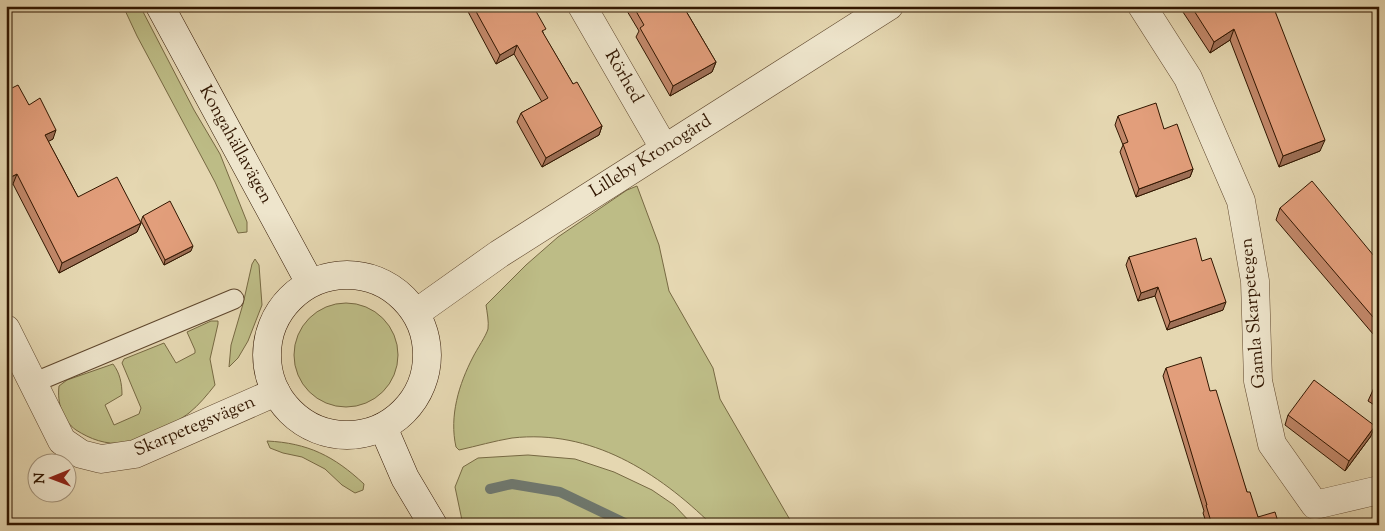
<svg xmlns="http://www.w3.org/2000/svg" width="1385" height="531" font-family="'Sorts Mill Goudy',serif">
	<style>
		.green { fill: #bdbc86; stroke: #776943 }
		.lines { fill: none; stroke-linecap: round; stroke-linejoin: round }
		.stream { stroke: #6f776d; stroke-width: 10 }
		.lane-casing { stroke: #5e462c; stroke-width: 21 }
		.street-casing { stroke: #5e462c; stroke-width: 29 }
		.secondary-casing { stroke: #311600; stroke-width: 29 }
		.lane { stroke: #eee5cc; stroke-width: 19 }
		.street { stroke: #eee5cc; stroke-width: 28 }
		.secondary { stroke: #eee5cc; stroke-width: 28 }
		.wall { fill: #c2886a; stroke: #311600 }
		.shaded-wall { fill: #9e6f56; stroke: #311600 }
		.building { fill: #e29e7b; stroke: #311600 }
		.labels { text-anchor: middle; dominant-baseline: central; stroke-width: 4; stroke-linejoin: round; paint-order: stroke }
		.street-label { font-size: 18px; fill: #311600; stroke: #eee5cc }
	</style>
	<rect width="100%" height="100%" fill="#e5d7b1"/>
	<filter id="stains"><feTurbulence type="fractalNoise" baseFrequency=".004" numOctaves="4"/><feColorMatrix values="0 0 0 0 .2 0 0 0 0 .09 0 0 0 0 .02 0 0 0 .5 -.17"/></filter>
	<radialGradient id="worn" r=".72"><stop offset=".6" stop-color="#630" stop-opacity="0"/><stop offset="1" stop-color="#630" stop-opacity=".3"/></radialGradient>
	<!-- green -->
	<g class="green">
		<polygon points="123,6 140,6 194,110 220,154 247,222 247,232 238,233 215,182 137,36"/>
		<path d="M637,186l22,59 10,46 44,77 7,31 73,126h-81c-54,-53 -121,-96 -200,-87 -18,3 -35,8 -53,12l-3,-3c-7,-31 3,-63 17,-90 4,-8 13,-21 15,-28 1,-7 -1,-17 -2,-24l40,-40 32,-28 69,-47z"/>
		<polygon points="255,259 259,265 262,305 248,341 238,358 229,367 231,345 243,304 252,264"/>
		<circle cx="346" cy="355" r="52"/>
		<path d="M211,321h7v3l-8,35 5,26c-8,10 -16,20 -26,28 -13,10 -50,29 -66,30 -17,2 -33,-4 -47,-13 -14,-10 -19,-28 -17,-44l8,-6 46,-16c7,9 9,20 9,31l-17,10 9,20 25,-11 2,-6 -19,-45 2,-4 40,-16 12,20 19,-10v-3l-8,-18z"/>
		<path d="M267,441c41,2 67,15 97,43l-1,6 -8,3 -13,-8 -17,-16 -23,-12 -19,-4 -13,-5z"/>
		<polygon points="528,455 575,459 614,472 652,490 674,505 693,525 463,525 455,487 463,467 478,458"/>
	</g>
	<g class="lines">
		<!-- stream -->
		<polyline class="stream" points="490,489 512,484 560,492 629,525"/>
		<defs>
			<polyline id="lane" points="33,383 234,299"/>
			<g id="street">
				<polyline points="582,6 664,148"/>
				<polyline points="1142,6 1188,78 1241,201 1255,281 1258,381 1272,444 1315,505 1379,490"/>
				<polyline points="416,313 499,254 889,6"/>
				<polyline points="6,329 62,441 81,454 101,459 135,454 276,392"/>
			</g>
			<g id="secondary">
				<polyline points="160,6 310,283"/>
				<circle cx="347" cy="355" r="80"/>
				<polyline points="383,427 405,478 433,525"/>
			</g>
		</defs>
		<!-- lane casing -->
		<use href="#lane" class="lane-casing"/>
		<!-- street casing -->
		<use href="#street" class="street-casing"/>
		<!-- secondary casing -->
		<use href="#secondary" class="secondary-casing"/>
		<!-- lane -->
		<use href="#lane" class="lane"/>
		<!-- street -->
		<use href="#street" class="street"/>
		<!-- secondary -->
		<use href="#secondary" class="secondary"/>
	</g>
	<!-- wall -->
	<g class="wall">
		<polygon points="465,6 533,6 544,35 573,84 602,126 599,135 542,167 517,122 521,113 542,102 514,54 496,64"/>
		<polygon points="624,6 683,6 716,62 712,72 670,96 636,37 639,31"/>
		<polygon points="1179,6 1282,6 1274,9 1320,151 1279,167 1230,40 1210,53"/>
		<polygon points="6,82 10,89 29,105 53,139 48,141 78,197 141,223 137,232 59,273 13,184 6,187"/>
		<polygon points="1118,116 1164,129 1193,169 1190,177 1136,197 1120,152 1123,145 1115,125"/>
		<polygon points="1280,208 1379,262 1379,341 1276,220"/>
		<polygon points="143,216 191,251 164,265 141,221"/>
		<polygon points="1129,257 1202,261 1223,310 1167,330 1155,296 1138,301 1126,265"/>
		<polygon points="1166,368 1210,391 1247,492 1258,517 1279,525 1207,525 1203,513 1204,511 1163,376"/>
		<polygon points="1379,380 1379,408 1368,401 1373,390"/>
		<polygon points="1288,415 1371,436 1345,471 1285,425"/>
	</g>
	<!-- shaded-wall -->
	<g class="shaded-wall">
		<polygon points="1268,6 1282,6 1267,11"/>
		<polygon points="1234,29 1230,40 1210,53 1214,42"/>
		<polygon points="517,45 514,54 496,64 500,55"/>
		<polygon points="716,62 712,72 670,96 673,86"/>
		<polygon points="602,126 599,135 542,167 546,158"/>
		<polygon points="56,130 53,139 42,145 45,135"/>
		<polygon points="1325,140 1320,151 1279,167 1283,156"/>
		<polygon points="1193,169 1190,177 1136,197 1139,189"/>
		<polygon points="17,174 13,184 6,187 7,179"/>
		<polygon points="141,223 137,232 59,273 62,263"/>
		<polygon points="193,246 191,251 164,265 165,260"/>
		<polygon points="1158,287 1155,296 1138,301 1141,293"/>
		<polygon points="1226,302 1223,310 1167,330 1170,322"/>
		<polygon points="1375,426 1371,436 1345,471 1349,461"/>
	</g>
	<!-- building -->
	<g class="building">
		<polygon points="473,6 533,6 546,29 542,31 573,84 577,82 602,126 546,158 521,113 548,98 517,45 500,55"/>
		<polygon points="633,6 683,6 716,62 673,86 640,28 644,25"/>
		<polygon points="1191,6 1273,6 1325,140 1283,156 1234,29 1214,42"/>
		<polygon points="6,82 10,89 18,85 29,105 40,98 56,130 45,135 78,197 117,177 141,223 62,263 17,174 7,179 6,178"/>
		<polygon points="1156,103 1164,129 1177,124 1193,169 1139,189 1123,144 1128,142 1118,116"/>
		<polygon points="1312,181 1379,262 1379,324 1280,208"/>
		<polygon points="170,201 193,246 165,260 143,216"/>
		<polygon points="1196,238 1202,261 1211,258 1226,302 1170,322 1158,287 1141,293 1129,257"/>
		<polygon points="1201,357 1210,391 1216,390 1247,492 1250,492 1258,517 1275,512 1279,525 1212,525 1206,505 1207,505 1166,368"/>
		<polygon points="1314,380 1375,426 1349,461 1288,415"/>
		<polygon points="1379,380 1379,394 1373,390"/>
	</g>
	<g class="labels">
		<!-- street labels -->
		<g class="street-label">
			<text transform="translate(623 77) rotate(60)">Rörhed</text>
			<text transform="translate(235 145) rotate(61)">Kongahällavägen</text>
			<text transform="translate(651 157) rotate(-32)">Lilleby Kronogård</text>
			<text transform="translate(1254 313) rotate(-95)">Gamla Skarpetegen</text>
			<text transform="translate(195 427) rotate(-23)">Skarpetegsvägen</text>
		</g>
	</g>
	<!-- margin -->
	<rect width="1385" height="531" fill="none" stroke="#e5d7b1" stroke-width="25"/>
	<rect x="8" y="8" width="1370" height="516" fill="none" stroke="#311600" stroke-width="2.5"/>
	<rect x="12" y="12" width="1360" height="506" fill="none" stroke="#311600"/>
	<!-- north arrow -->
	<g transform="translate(52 478) rotate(269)"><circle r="24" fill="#eee5cc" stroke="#a2927a"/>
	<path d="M0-4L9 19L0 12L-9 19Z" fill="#8f2418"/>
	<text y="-8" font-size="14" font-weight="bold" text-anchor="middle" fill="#311600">N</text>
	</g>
	<rect width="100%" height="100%" filter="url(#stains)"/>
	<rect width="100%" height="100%" fill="url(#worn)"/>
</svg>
